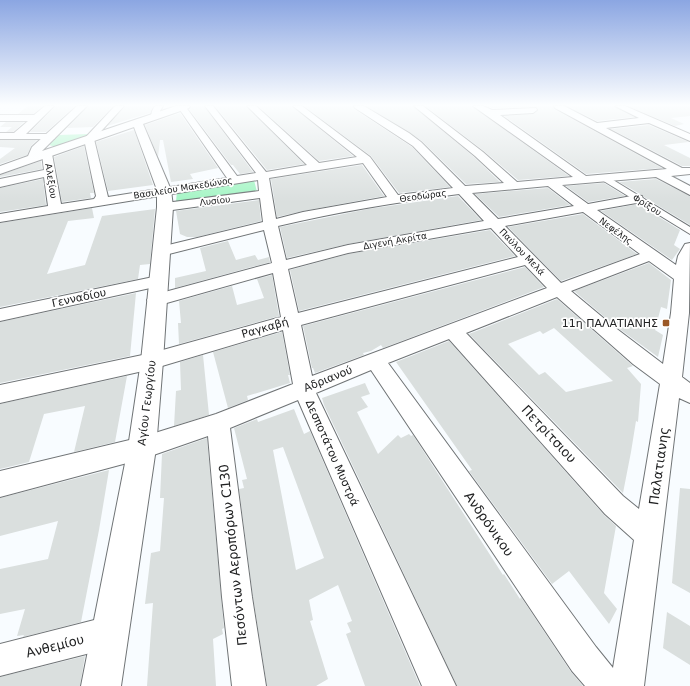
<svg xmlns="http://www.w3.org/2000/svg" width="690" height="686" font-family="'DejaVu Sans',sans-serif">
	<style>
		.green { fill: #a5f5c5 }
		.building { fill: #dadfde; fill-rule: evenodd }
		.lines { fill: none; stroke-linecap: round; stroke-linejoin: round }
		.pedestrian-casing { stroke: #707476; stroke-width: 2 }
		.minor-casing { stroke: #707476; stroke-width: 2 }
		.tertiary-casing { stroke: #707476; stroke-width: 2 }
		.pedestrian { fill: #fff; fill-rule: evenodd }
		.minor { fill: #fff; fill-rule: evenodd }
		.tertiary { fill: #fff; fill-rule: evenodd }
		.poi-dot { fill: #9a5826; stroke: #fff; stroke-width: 1.5 }
		.labels { text-anchor: middle; dominant-baseline: central; stroke-width: 3.5; stroke-linejoin: round; paint-order: stroke }
		.far-street-label { font-size: 9px; fill: #212223; stroke: #fff }
		.street-label { font-size: 11px; fill: #212223; stroke: #fff }
		.poi-label { font-size: 11px; fill: #212223; stroke: #fff; text-anchor: end }
		.near-street-label { font-size: 13px; fill: #212223; stroke: #fff }
	</style>
	<rect width="100%" height="100%" fill="#f8fcff"/>
	<!-- green -->
	<g class="green">
		<polygon points="88,134 85,138 56,147 49,145 59,135"/>
		<polygon points="254,180 257,192 176,202 177,191"/>
	</g>
	<!-- building -->
	<g class="building">
		<polygon points="28,106 43,106 33,114 18,114"/>
		<polygon points="56,106 75,106 46,132 30,132"/>
		<polygon points="88,106 113,106 93,127 67,128"/>
		<polygon points="126,106 125,106 153,106 150,113 107,126"/>
		<polygon points="191,106 204,106 253,172 240,174 233,165 231,165 189,109"/>
		<polygon points="215,106 246,106 304,164 267,170"/>
		<polygon points="258,106 292,106 353,156 319,161"/>
		<polygon points="304,106 353,106 354,109 412,147 450,187 399,193 371,156"/>
		<polygon points="366,106 413,106 474,157 500,182 466,184 422,141"/>
		<polygon points="425,106 472,106 569,176 518,180 484,151"/>
		<polygon points="486,106 553,106 554,109 662,168 586,174 504,116 533,114 538,110 537,107 492,108"/>
		<polygon points="567,106 614,106 634,117 597,121"/>
		<polygon points="628,106 690,106 690,116 671,118 684,124 675,126"/>
		<polygon points="180,113 218,168 190,174 193,179 171,182 163,140 160,140 158,157 145,125"/>
		<polygon points="6,122 24,122 13,132 6,132 12,127 0,127"/>
		<polygon points="649,125 689,142 664,145 690,158 690,166 682,166 611,129"/>
		<polygon points="134,130 153,185 108,191 96,142"/>
		<polygon points="0,140 37,140 31,146 27,155 0,164 0,159 15,148 0,147"/>
		<polygon points="84,146 94,193 90,193 91,198 62,202 54,157"/>
		<polygon points="41,161 42,169 0,177 0,175"/>
		<polygon points="362,165 384,196 303,211 277,217 271,179"/>
		<polygon points="43,179 46,205 0,212 0,188"/>
		<polygon points="656,179 690,196 690,225 644,197 642,195 619,182"/>
		<polygon points="604,183 625,196 588,202 566,186"/>
		<polygon points="548,188 570,205 499,217 475,194"/>
		<polygon points="458,196 481,220 348,244 287,258 280,227 368,209"/>
		<polygon points="259,200 261,221 197,237 187,237 180,234 176,211"/>
		<polygon points="638,204 680,230 674,245 680,249 672,260 601,211"/>
		<polygon points="92,208 94,218 68,221 47,274 85,265 102,216 155,209 150,264 140,265 138,279 0,307 0,223"/>
		<polygon points="583,214 637,254 561,281 508,227"/>
		<polygon points="490,230 515,256 299,311 290,270 348,254"/>
		<polygon points="228,241 236,260 255,255 258,260 269,257 270,262 175,288 175,278 206,271 200,248"/>
		<polygon points="649,263 671,280 667,309 661,307 655,330 663,335 658,357 614,325 574,291"/>
		<polygon points="525,267 544,287 383,348 381,345 371,351 363,353 364,355 315,373 313,368 312,368 303,326"/>
		<polygon points="272,275 279,316 179,344 178,323 181,323 179,301 232,286 237,305 264,298 257,279"/>
		<polygon points="136,293 130,356 0,383 0,322"/>
		<path d="M557,299l76,67 -6,2 14,16 -3,38 -2,-1 -5,31 -8,41 -154,-159zM554,328l32,29 27,24 -47,11 -21,-20 -6,3 -31,-31 32,-13 3,3z"/>
		<polygon points="282,332 290,375 288,375 290,383 247,396 248,400 228,408 213,352"/>
		<polygon points="449,341 604,515 616,526 604,593 617,609 609,624 569,571 552,584 469,471 472,470 396,362"/>
		<polygon points="203,355 209,415 174,426 176,391 181,390 180,362"/>
		<polygon points="127,376 115,442 74,452 85,406 44,414 29,462 0,469 0,404"/>
		<polygon points="365,383 370,394 361,397 368,407 357,412 378,454 398,435 401,438 409,434 411,436 413,435 503,575 504,574 520,599 521,597 571,672 583,686 457,686 324,405 322,398"/>
		<path d="M294,409l10,25 6,-3 110,255h-55l-19,-52 5,-2 -4,-9 5,-2 -14,-36 -29,15 4,20 -3,1 18,58 -12,7h-49l-14,-89 -14,-108 5,-1 -2,-8 5,-1 -13,-51 23,-9 1,3zM283,447l41,111 -28,12 -23,-120z"/>
		<polygon points="207,438 224,628 222,629 223,634 213,639 216,686 147,686 153,603 145,604 151,553 160,551 164,498 160,498 162,454"/>
		<polygon points="109,470 99,530 81,622 23,637 24,635 17,636 25,609 0,614 0,569 48,559 58,521 0,536 0,498"/>
		<polygon points="680,488 690,489 690,593 672,583"/>
		<polygon points="667,612 690,626 690,665 663,648"/>
		<polygon points="85,656 80,686 0,686 0,677"/>
	</g>
	<g class="lines">
		<defs>
			<polygon id="pedestrian" points="605,175 690,227 690,234 602,180 601,178 602,176"/>
			<g id="minor">
				<polygon points="45,106 54,106 26,134 50,134 54,135 55,137 54,139 0,139 0,133 14,133 28,121 0,121 0,115 34,115"/>
				<path d="M115,106h9l-30,33 14,58 119,-19 -49,-71 1,-1h6l52,70 19,-3 -51,-67h8l53,66 41,-7 -60,-59h9l63,57 38,-6 -64,-51h9l68,51 28,38 55,-7 -40,-42 -58,-38 -1,-2h10l45,27 12,9 44,44 39,-3 -29,-27 -61,-50h9l60,46 34,30 56,-5 -100,-71h10l9,4 44,-2 1,2 -4,3 -33,2 86,61 81,-7 -112,-61 -1,-2h10l33,17 42,-5 -24,-12h10l65,28v7l-41,-18 -43,5 76,40h8v6l-19,2 19,10v9l-34,-18 -94,8 26,19 49,-9 5,1 1,3 -1,3 -45,8 79,55 2,-9 7,-12 5,-1 -1,70 -7,64 8,6v20l-11,-5 -35,288h-59l-13,-15 -201,-301 -55,23 140,293h-34l-124,-286 -68,28 22,169 14,89h-34l-10,-89 -14,-161 -66,23 -142,38v-26l142,-34 74,-23 77,-30 -10,-54 -131,39 -152,34v-18l152,-32 129,-36 -8,-44 -117,33 -6,-2 -3,-4 3,-4 122,-33 -8,-33 -103,26 -5,-2 -3,-3 3,-3 107,-26 -3,-24 -95,13 -5,-1 -2,-3 2,-3 5,-1 94,-12 -1,-11 -258,42v-8l48,-8 -4,-29 -44,10v-8l44,-9 -2,-16 5,-3 5,3 9,50 33,-5 2,-3 -12,-57zM363,163l24,34 -84,15 -27,7 -7,-41zM548,186l26,20 -76,13 -26,-26zM459,194l25,27 -136,24 -62,15 -8,-34c59,-14 120,-24 181,-32zM583,212l57,42 -79,29 -56,-57zM491,228l27,29 -220,56 -10,-44 60,-16zM649,261l25,18 -3,34 -8,51 -50,-38 -42,-35zM525,265l22,23 -235,88 -11,-51zM557,297l76,67 27,20 -21,125 -16,-13 -157,-163zM449,339l156,175 29,26 -21,128 -17,-21 -208,-284z"/>
				<polygon points="155,106 163,106 160,111 161,116 156,119 151,116 152,111"/>
				<polygon points="158,276 164,277 166,281 164,285 0,321 0,309"/>
				<polygon points="110,616 121,621 126,632 121,643 110,648 0,676 0,644"/>
			</g>
			<polygon id="tertiary" points="77,106 87,106 42,151 176,106 190,106 189,108 143,124 171,190 173,207 163,361 156,448 121,686 81,686 128,448 141,361 157,207 157,190 134,127 0,174 0,166 28,156 32,147"/>
		</defs>
		<!-- pedestrian casing -->
		<use href="#pedestrian" class="pedestrian-casing"/>
		<!-- minor casing -->
		<use href="#minor" class="minor-casing"/>
		<!-- tertiary casing -->
		<use href="#tertiary" class="tertiary-casing"/>
		<!-- pedestrian -->
		<use href="#pedestrian" class="pedestrian"/>
		<!-- minor -->
		<use href="#minor" class="minor"/>
		<!-- tertiary -->
		<use href="#tertiary" class="tertiary"/>
	</g>
	<!-- sky -->
	<linearGradient id="sky" x2="0" y2="1"><stop stop-color="#8ba6e2"/><stop offset="0.52" stop-color="#fcfeff"/><stop offset="1" stop-color="#fcfeff" stop-opacity="0"/></linearGradient>
	<rect width="690" height="202" fill="url(#sky)"/>
	<!-- markers -->
	<rect class="poi-dot" x="662" y="319" width="8" height="8" rx="2"/>
	<g class="labels">
		<!-- far-street labels -->
		<g class="far-street-label">
			<text transform="translate(51 181) rotate(81)">Αλεξίου</text>
			<text transform="translate(183 188) rotate(-9)">Βασιλείου Μακεδώνος</text>
			<text transform="translate(423 196) rotate(-8)">Θεοδώρας</text>
			<text transform="translate(215 201) rotate(-7)">Λυσίου</text>
			<text transform="translate(647 205) rotate(32)">Φρίξου</text>
			<text transform="translate(616 231) rotate(36)">Νεφέλης</text>
			<text transform="translate(395 241) rotate(-10)">Διγενή Ακρίτα</text>
			<text transform="translate(522 252) rotate(46)">Παύλου Μελά</text>
		</g>
		<!-- street labels -->
		<g class="street-label">
			<text transform="translate(79 298) rotate(-12)">Γενναδίου</text>
			<text transform="translate(265 328) rotate(-16)">Ραγκαβή</text>
			<text transform="translate(328 379) rotate(-22)">Αδριανού</text>
			<text transform="translate(147 403) rotate(-83)">Αγίου Γεωργίου</text>
			<text transform="translate(332 453) rotate(66)">Δεσποτάτου Μυστρά</text>
		</g>
		<!-- poi labels -->
		<g class="poi-label">
			<text x="658" y="323">11η ΠΑΛΑΤΙΑΝΗΣ</text>
		</g>
		<!-- near-street labels -->
		<g class="near-street-label">
			<text transform="translate(549 434) rotate(47)">Πετρίτσιου</text>
			<text transform="translate(659 466) rotate(-82)">Παλατιανης</text>
			<text transform="translate(489 524) rotate(55)">Ανδρόνικου</text>
			<text transform="translate(233 555) rotate(-96)">Πεσόντων Αεροπόρων C130</text>
			<text transform="translate(55 646) rotate(-14)">Ανθεμίου</text>
		</g>
	</g>
</svg>
